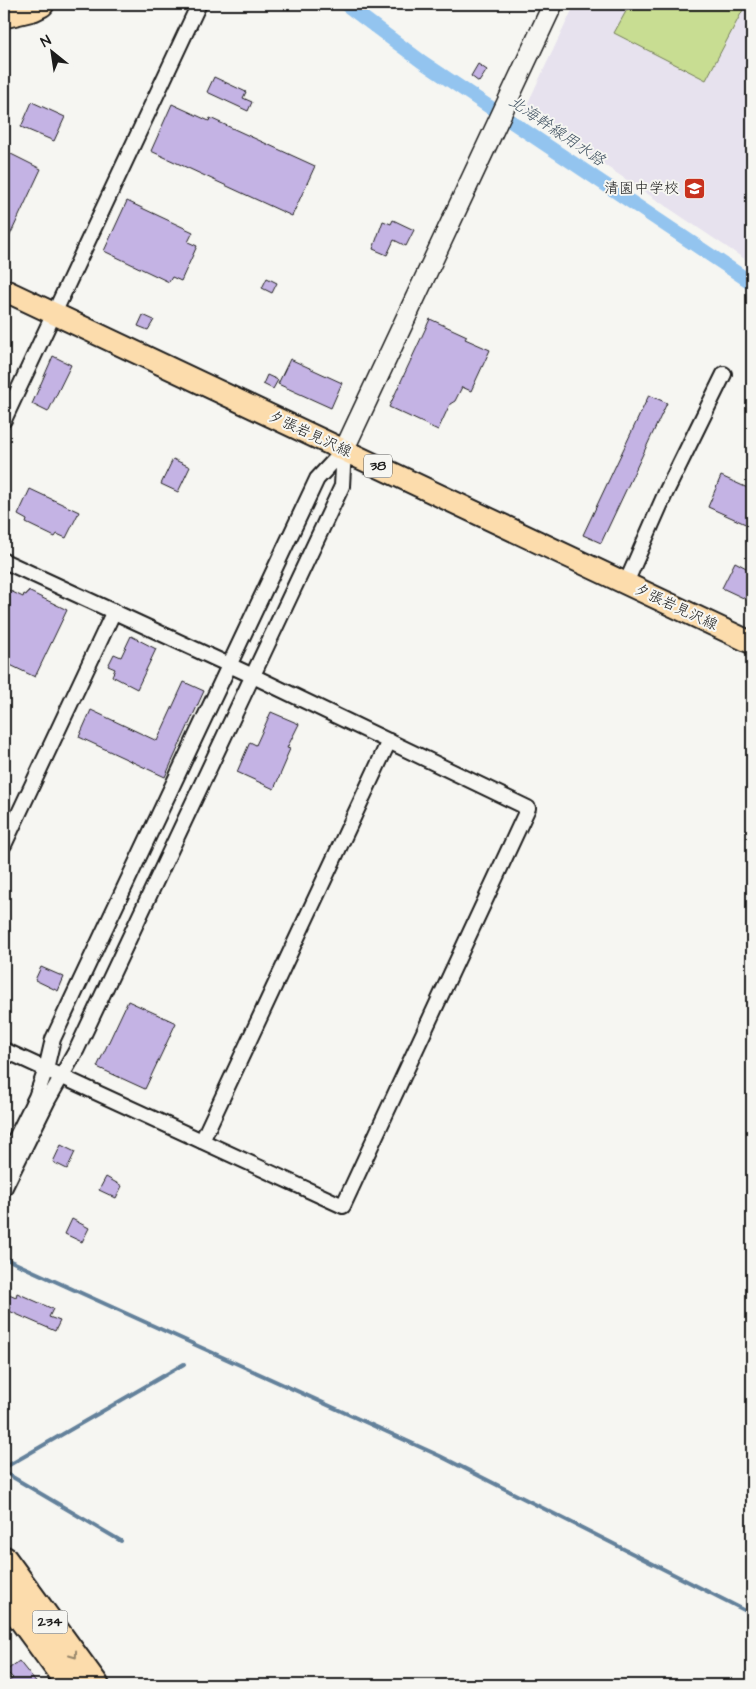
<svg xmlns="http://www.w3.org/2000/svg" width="756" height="1689" font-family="'Architects Daughter','Klee One',sans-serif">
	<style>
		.built { fill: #e7e2ee }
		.green { fill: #c8dd92; stroke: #727c57 }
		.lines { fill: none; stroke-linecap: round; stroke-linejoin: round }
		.stream { stroke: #63819b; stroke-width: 4 }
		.canal { stroke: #93c4ef; stroke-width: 14 }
		.building { fill: #c4b3e4; stroke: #1c1c1c }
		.street-casing { stroke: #1c1c1c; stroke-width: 18 }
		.secondary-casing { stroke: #1c1c1c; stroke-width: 22 }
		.primary-casing { stroke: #1c1c1c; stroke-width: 25 }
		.highway-casing { stroke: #1c1c1c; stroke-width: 29 }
		.street { stroke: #f6f6f2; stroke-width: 14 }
		.secondary { stroke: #f6f6f2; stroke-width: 19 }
		.primary { stroke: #fcdcac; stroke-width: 21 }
		.highway { stroke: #fcdcac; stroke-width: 25 }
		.oneway { stroke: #97866b }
		.labels { text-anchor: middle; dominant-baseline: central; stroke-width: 4; stroke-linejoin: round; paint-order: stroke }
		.shield { fill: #f6f6f2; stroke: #5d5d5c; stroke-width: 1 }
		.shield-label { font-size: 14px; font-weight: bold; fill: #1c1c1c }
		.poi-label { font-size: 15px; fill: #1c1c1c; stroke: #f6f6f2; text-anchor: end }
		.street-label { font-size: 15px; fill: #1c1c1c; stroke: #f6f6f2 }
		.water-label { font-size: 16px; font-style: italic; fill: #465766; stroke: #f6f6f2 }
	</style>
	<rect width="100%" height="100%" fill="#f6f6f2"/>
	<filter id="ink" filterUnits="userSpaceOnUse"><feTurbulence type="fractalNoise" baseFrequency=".02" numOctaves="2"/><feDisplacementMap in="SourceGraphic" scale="10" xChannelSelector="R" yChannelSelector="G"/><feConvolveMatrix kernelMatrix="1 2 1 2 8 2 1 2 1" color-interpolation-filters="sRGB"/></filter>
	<g filter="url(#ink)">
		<!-- built -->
		<polygon class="built" points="575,4 752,4 752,264 524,111"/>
		<!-- green -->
		<polygon class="green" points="630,4 746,4 706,80 614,33"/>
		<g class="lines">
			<!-- stream -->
			<g class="stream">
				<polyline points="4,1258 440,1456 752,1614"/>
				<polyline points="4,1468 184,1364"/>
				<polyline points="4,1472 121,1541"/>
			</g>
			<!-- canal -->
			<polyline class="canal" points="345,4 421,61 752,283"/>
		</g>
		<!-- building -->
		<g class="building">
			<polygon points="478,64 487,70 479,82 471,76"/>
			<polygon points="214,77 246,92 243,98 252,102 248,111 207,92"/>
			<polygon points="32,102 65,117 54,141 21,127"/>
			<polygon points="172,104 209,121 210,118 315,166 292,216 151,151"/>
			<polygon points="9,153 41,169 4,248 4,164"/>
			<polygon points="127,201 193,232 188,242 197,246 181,281 172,277 169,282 104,251"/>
			<polygon points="393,220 414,230 406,246 394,240 387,255 373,249 383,221 391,224"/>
			<polygon points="267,278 277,283 272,293 262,288"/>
			<polygon points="143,315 154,320 148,330 138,326"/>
			<polygon points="430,319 467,336 465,339 490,350 471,391 462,387 455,401 450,404 438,430 389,407"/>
			<polygon points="53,356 71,365 48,412 32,404"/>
			<polygon points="290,359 342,383 331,408 278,384"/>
			<polygon points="267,375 278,380 273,389 263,384"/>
			<polygon points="649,395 667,403 601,543 583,535"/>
			<polygon points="173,459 190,467 178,492 161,484"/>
			<polygon points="721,476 752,490 752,527 708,507"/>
			<polygon points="30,489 79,512 66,538 57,534 55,537 26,523 27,520 18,515"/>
			<polygon points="735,562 752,571 752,602 722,588"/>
			<polygon points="4,588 23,597 24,594 26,595 28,591 67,610 35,677 4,662"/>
			<polygon points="131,636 156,649 137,689 112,676 115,669 108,666 114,654 121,657"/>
			<polygon points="184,682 204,691 165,777 79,737 91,710 157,741"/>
			<polygon points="271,712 299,724 287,748 290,749 286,758 287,759 274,789 237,772 250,742 256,745"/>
			<polygon points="41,967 64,977 58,991 35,980"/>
			<polygon points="128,1001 176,1023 145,1089 97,1067"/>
			<polygon points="61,1145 75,1152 67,1169 53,1162"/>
			<polygon points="106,1177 122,1186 116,1198 99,1190"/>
			<polygon points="72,1219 89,1228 82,1242 65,1234"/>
			<polygon points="17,1293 53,1309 49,1317 60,1321 55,1331 9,1311 11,1307 5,1304 9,1294 16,1297"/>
			<polygon points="19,1661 38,1685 4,1685 13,1678 6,1671"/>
		</g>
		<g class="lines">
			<defs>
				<g id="street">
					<polyline points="4,420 199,4"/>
					<polyline points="4,561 253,676 528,808 343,1206 4,1050"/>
					<polyline points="626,583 666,492 724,374"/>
					<polyline points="4,845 114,611"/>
					<polyline points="202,1141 389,741"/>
					<polyline points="4,1162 36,1097 46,1069 53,1039 317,479 344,450"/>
					<polyline points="4,1189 48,1100 77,1049 342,486 344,450"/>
				</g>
				<polyline id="secondary" points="344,450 553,4"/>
				<polyline id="primary" points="4,290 752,643"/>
				<g id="highway">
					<polyline points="4,15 33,8 41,4"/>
					<polyline points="4,1559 96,1685"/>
					<polyline points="4,1595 70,1685"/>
				</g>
			</defs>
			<!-- street casing -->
			<use href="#street" class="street-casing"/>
			<!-- secondary casing -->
			<use href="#secondary" class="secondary-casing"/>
			<!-- primary casing -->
			<use href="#primary" class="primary-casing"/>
			<!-- highway casing -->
			<use href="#highway" class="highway-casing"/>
			<!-- street -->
			<use href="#street" class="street"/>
			<!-- secondary -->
			<use href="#secondary" class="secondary"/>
			<!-- primary -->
			<use href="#primary" class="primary"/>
			<!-- highway -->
			<use href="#highway" class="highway"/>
		</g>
		<!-- one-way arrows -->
		<defs><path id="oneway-chevron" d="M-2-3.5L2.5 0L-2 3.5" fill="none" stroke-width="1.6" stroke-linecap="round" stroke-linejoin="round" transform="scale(1.25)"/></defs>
		<use class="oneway" href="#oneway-chevron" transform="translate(74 1655) rotate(54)"/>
	</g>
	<!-- icons -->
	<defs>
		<symbol id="school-square" viewBox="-11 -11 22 22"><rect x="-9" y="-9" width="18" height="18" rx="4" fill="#c8321e" stroke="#f6f6f2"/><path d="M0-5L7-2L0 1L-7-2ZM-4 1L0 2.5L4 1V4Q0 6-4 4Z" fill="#fff"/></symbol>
	</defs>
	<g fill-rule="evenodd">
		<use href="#school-square" x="682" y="176" width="25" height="25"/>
	</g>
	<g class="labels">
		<!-- shield labels -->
		<g class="shield">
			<rect x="364" y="454.5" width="28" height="23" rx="4"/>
			<rect x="32.5" y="1610.5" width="35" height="23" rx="4"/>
		</g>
		<g class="shield-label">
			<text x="378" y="466">38</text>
			<text x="50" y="1622">234</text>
		</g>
		<!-- poi labels -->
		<g class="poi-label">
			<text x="679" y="188">清園中学校</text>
		</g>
		<!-- street labels -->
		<g class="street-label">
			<text transform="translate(310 434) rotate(25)">夕張岩見沢線</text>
			<text transform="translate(676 607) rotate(25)">夕張岩見沢線</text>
		</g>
		<!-- water labels -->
		<g class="water-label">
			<text transform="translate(557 131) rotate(34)">北海幹線用水路</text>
		</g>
	</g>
	<!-- margin -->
	<rect width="756" height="1689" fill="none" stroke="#f6f6f2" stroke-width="20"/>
	<rect x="10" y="10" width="736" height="1669" fill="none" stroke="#1c1c1c" stroke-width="2" filter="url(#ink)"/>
	<!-- north arrow -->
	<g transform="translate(52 52) rotate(330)" stroke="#f6f6f2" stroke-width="4" paint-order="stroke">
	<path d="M0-4L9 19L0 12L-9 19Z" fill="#1c1c1c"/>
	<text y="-8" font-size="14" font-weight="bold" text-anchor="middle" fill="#1c1c1c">N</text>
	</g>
</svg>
